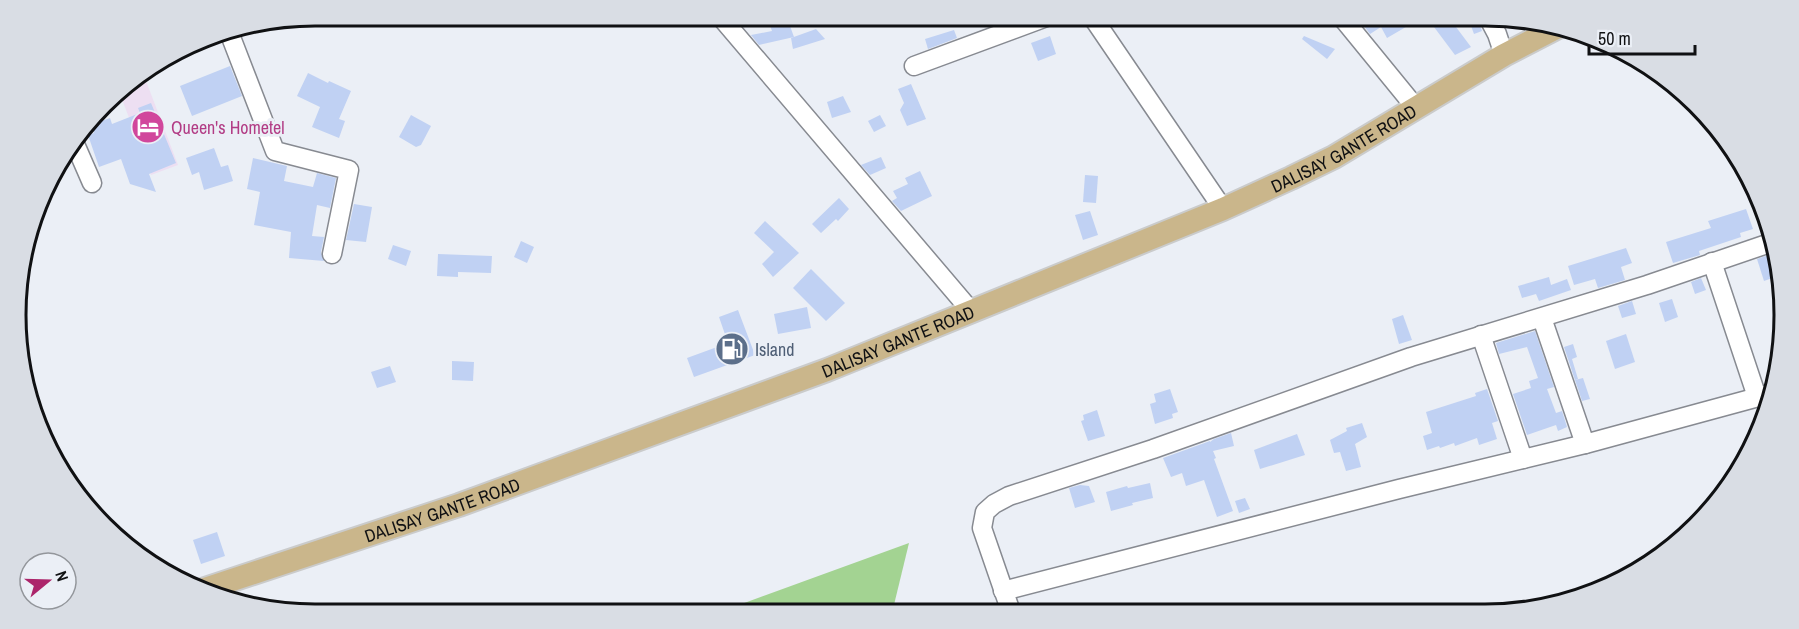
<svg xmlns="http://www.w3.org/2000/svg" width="1799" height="629" font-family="'Archivo Narrow',sans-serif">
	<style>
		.commercial { fill: #eddff2 }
		.green { fill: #a3d392 }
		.building { fill: #c0d1f3 }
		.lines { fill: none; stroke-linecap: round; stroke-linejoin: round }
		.minor-casing { stroke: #878a91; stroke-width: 21 }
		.major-casing { stroke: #cacbcb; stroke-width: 26 }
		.minor { stroke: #fff; stroke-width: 18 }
		.major { stroke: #cab68b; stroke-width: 22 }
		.labels { text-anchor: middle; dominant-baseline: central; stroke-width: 6; stroke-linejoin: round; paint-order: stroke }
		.hotel-label { font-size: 18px; fill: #b23c85; stroke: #ebeff6; text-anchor: start }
		.street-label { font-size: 18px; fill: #101113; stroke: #ebeff6 }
		.service-label { font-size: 18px; fill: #4e5e75; stroke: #ebeff6; text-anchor: start }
		.rim { fill: none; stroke: #101113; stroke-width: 3 }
	</style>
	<rect width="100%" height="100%" fill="#ebeff6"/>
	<!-- commercial -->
	<polygon class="commercial" points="143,73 178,165 151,175 118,89"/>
	<!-- green -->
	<polygon class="green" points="909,543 892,613 717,613"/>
	<!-- building -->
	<g class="building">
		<polygon points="766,15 786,15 794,37 759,45 751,35 772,31"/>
		<polygon points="1372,15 1406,15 1411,24 1387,38 1381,27 1370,34 1361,22"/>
		<polygon points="1425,15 1447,15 1471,47 1455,55"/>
		<polygon points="1467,15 1476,15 1482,31 1474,34"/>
		<polygon points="816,29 825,39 793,49 791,38"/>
		<polygon points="954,30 957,38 928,49 925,39"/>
		<polygon points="1050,36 1056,54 1038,61 1031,43"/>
		<polygon points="1304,36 1335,49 1327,59 1302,39"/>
		<polygon points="230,66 242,96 192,116 180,86"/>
		<polygon points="308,73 328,83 329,81 351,91 339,119 345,121 339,138 312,127 320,107 297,96"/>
		<polygon points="911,84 926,119 907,126 900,110 904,103 898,89"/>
		<polygon points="843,96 851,112 832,118 827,102"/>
		<polygon points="151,103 176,163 149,174 156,192 130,184 121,159 99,167 88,135 94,133 92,128 100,125 99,122 110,118 112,124 140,113 138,108"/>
		<polygon points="411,115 431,126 421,145 416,147 399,137"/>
		<polygon points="880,115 886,126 874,132 868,121"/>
		<polygon points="214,148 221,167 228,165 233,181 204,190 199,172 192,175 186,158"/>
		<polygon points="881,157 886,168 870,175 861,165"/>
		<polygon points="253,158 287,166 284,181 313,187 317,173 336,178 330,208 317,205 312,236 324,237 321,252 324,261 289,258 291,232 254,225 260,192 247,189"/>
		<polygon points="920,171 932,196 901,211 892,201 897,198 893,191 908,184 905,178"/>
		<polygon points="1085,175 1098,176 1096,203 1083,202"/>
		<polygon points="839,198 849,209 838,221 836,219 821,233 812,224"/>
		<polygon points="354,204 372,207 366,242 346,240"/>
		<polygon points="1746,209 1753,229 1740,233 1741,237 1699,251 1700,255 1673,263 1666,242 1711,228 1708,221"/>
		<polygon points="1090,211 1098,235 1083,240 1075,215"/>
		<polygon points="765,221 799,253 773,277 762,264 774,252 754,233"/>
		<polygon points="521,241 534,247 527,263 514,257"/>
		<polygon points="393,245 411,251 406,266 388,259"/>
		<polygon points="1626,248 1632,263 1621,267 1625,280 1598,288 1595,279 1574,285 1568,266"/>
		<polygon points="1774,253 1781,275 1764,281 1757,259"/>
		<polygon points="438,254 492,256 491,273 458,272 458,277 437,276"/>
		<polygon points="811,269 845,303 826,321 793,288"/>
		<polygon points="1549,277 1551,285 1567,279 1571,290 1539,301 1536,294 1522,298 1518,286"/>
		<polygon points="1701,278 1706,290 1695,294 1691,282"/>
		<polygon points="1672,299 1678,317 1665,322 1659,303"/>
		<polygon points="1632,301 1636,314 1622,318 1618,306"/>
		<polygon points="807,307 811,328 778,334 774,314"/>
		<polygon points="738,310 755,355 694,377 687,358 728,343 719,317"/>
		<polygon points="1403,315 1412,340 1399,344 1392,319"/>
		<polygon points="1535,331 1554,387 1547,389 1556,413 1562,411 1567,427 1558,431 1556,425 1527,435 1513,394 1531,388 1529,381 1538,378 1527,347 1499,354 1496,343"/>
		<polygon points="1626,334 1635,362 1615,369 1606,341"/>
		<polygon points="1573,344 1577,357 1572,359 1578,379 1575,380 1564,347"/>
		<polygon points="452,361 474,362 473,381 452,380"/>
		<polygon points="390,366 396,382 377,388 371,372"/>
		<polygon points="1583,378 1590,399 1582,401 1575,380"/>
		<polygon points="1170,389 1178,412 1172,414 1173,418 1155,424 1150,404 1156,402 1154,394"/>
		<polygon points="1487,389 1498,421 1492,423 1497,439 1479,445 1477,438 1455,446 1454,443 1440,448 1439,446 1427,450 1423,436 1432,433 1426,412 1476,396 1475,393"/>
		<polygon points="1097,410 1105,436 1088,441 1081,421 1084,420 1083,415"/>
		<polygon points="1362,423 1367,437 1355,444 1361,467 1346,471 1340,452 1334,453 1330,440 1347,431 1346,428"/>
		<polygon points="1231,433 1234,446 1213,451 1216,458 1214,459 1233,511 1217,517 1204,480 1186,486 1182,473 1171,477 1163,458 1210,441 1210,442 1214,439"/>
		<polygon points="1297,434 1305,455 1260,469 1254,450"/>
		<polygon points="1150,483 1153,498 1132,503 1133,505 1111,511 1106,492 1127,486 1128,488"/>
		<polygon points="1080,485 1089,486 1095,502 1075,508 1069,488"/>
		<polygon points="1245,498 1250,509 1239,513 1235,501"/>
		<polygon points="217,532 225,556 201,564 193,540"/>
	</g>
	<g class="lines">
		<defs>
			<g id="minor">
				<polyline points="719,15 971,311"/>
				<polyline points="1091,15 1223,209"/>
				<polyline points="1340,15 1416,108"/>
				<polyline points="1487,15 1497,34 1504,55"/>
				<polyline points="229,32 275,151 349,170 332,254"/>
				<polyline points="914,66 1052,15"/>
				<polyline points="75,144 92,183"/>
				<polyline points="1712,262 1757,397"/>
				<polyline points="1542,318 1585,444"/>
				<polyline points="1481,335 1523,459"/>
				<polyline points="1003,591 1399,489 1585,444 1773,393"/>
				<polyline points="1011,612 982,528 985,512 994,504 1009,496 1153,449 1411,357 1647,285 1770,243"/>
			</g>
			<g id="major">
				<path id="s1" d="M205,589l254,-84 368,-135 396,-161 68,-31 43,-21 170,-102 58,-30"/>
			</g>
		</defs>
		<!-- minor casing -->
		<use href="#minor" class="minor-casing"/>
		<!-- major casing -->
		<use href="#major" class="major-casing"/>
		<!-- minor -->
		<use href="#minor" class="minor"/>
		<!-- major -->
		<use href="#major" class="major"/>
	</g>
	<!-- icons -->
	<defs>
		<symbol id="hotel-disc" viewBox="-11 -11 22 22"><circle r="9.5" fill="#d1479c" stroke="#ebeff6"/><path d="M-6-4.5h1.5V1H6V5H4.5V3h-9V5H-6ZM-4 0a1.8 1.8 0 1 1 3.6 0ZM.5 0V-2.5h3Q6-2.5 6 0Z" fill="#fff"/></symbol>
		<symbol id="fuel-disc" viewBox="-11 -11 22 22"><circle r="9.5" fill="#5c6f8a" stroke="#ebeff6"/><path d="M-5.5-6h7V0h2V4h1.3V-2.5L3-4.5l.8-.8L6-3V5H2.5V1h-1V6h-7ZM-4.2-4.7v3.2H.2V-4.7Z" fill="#fff"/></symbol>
	</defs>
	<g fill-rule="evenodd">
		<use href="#hotel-disc" x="129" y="108" width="38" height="38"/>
		<use href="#fuel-disc" x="713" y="330" width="38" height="38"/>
	</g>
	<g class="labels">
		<!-- hotel labels -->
		<g class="hotel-label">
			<text x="171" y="127">Queen's Hometel</text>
		</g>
		<!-- street labels -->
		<g class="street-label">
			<text stroke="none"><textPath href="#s1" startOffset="1222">DALISAY GANTE ROAD</textPath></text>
			<text stroke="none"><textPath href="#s1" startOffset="736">DALISAY GANTE ROAD</textPath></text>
			<text stroke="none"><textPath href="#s1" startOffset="250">DALISAY GANTE ROAD</textPath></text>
		</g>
		<!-- service labels -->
		<g class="service-label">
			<text x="755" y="349">Island</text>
		</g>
	</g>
	<!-- crop -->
	<path d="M0 0H1799V629H0ZM315 26H1485A289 289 0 0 1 1774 315V315A289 289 0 0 1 1485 604H315A289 289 0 0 1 26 315V315A289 289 0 0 1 315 26Z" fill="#d9dde4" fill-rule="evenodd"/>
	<path class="rim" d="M315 26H1485A289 289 0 0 1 1774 315V315A289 289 0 0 1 1485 604H315A289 289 0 0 1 26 315V315A289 289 0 0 1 315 26Z"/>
	<!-- north arrow -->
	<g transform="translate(48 581) rotate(71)"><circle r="28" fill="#ebeff6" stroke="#93969b" stroke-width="1.5"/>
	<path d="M0-4.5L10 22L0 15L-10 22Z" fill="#ac256b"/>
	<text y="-9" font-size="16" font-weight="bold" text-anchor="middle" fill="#101113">N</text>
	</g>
	<!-- scale -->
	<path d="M1589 45v9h106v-9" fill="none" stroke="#101113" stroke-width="3"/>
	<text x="1598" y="45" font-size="18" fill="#101113" stroke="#ebeff6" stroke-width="4.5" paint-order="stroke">50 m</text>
</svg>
